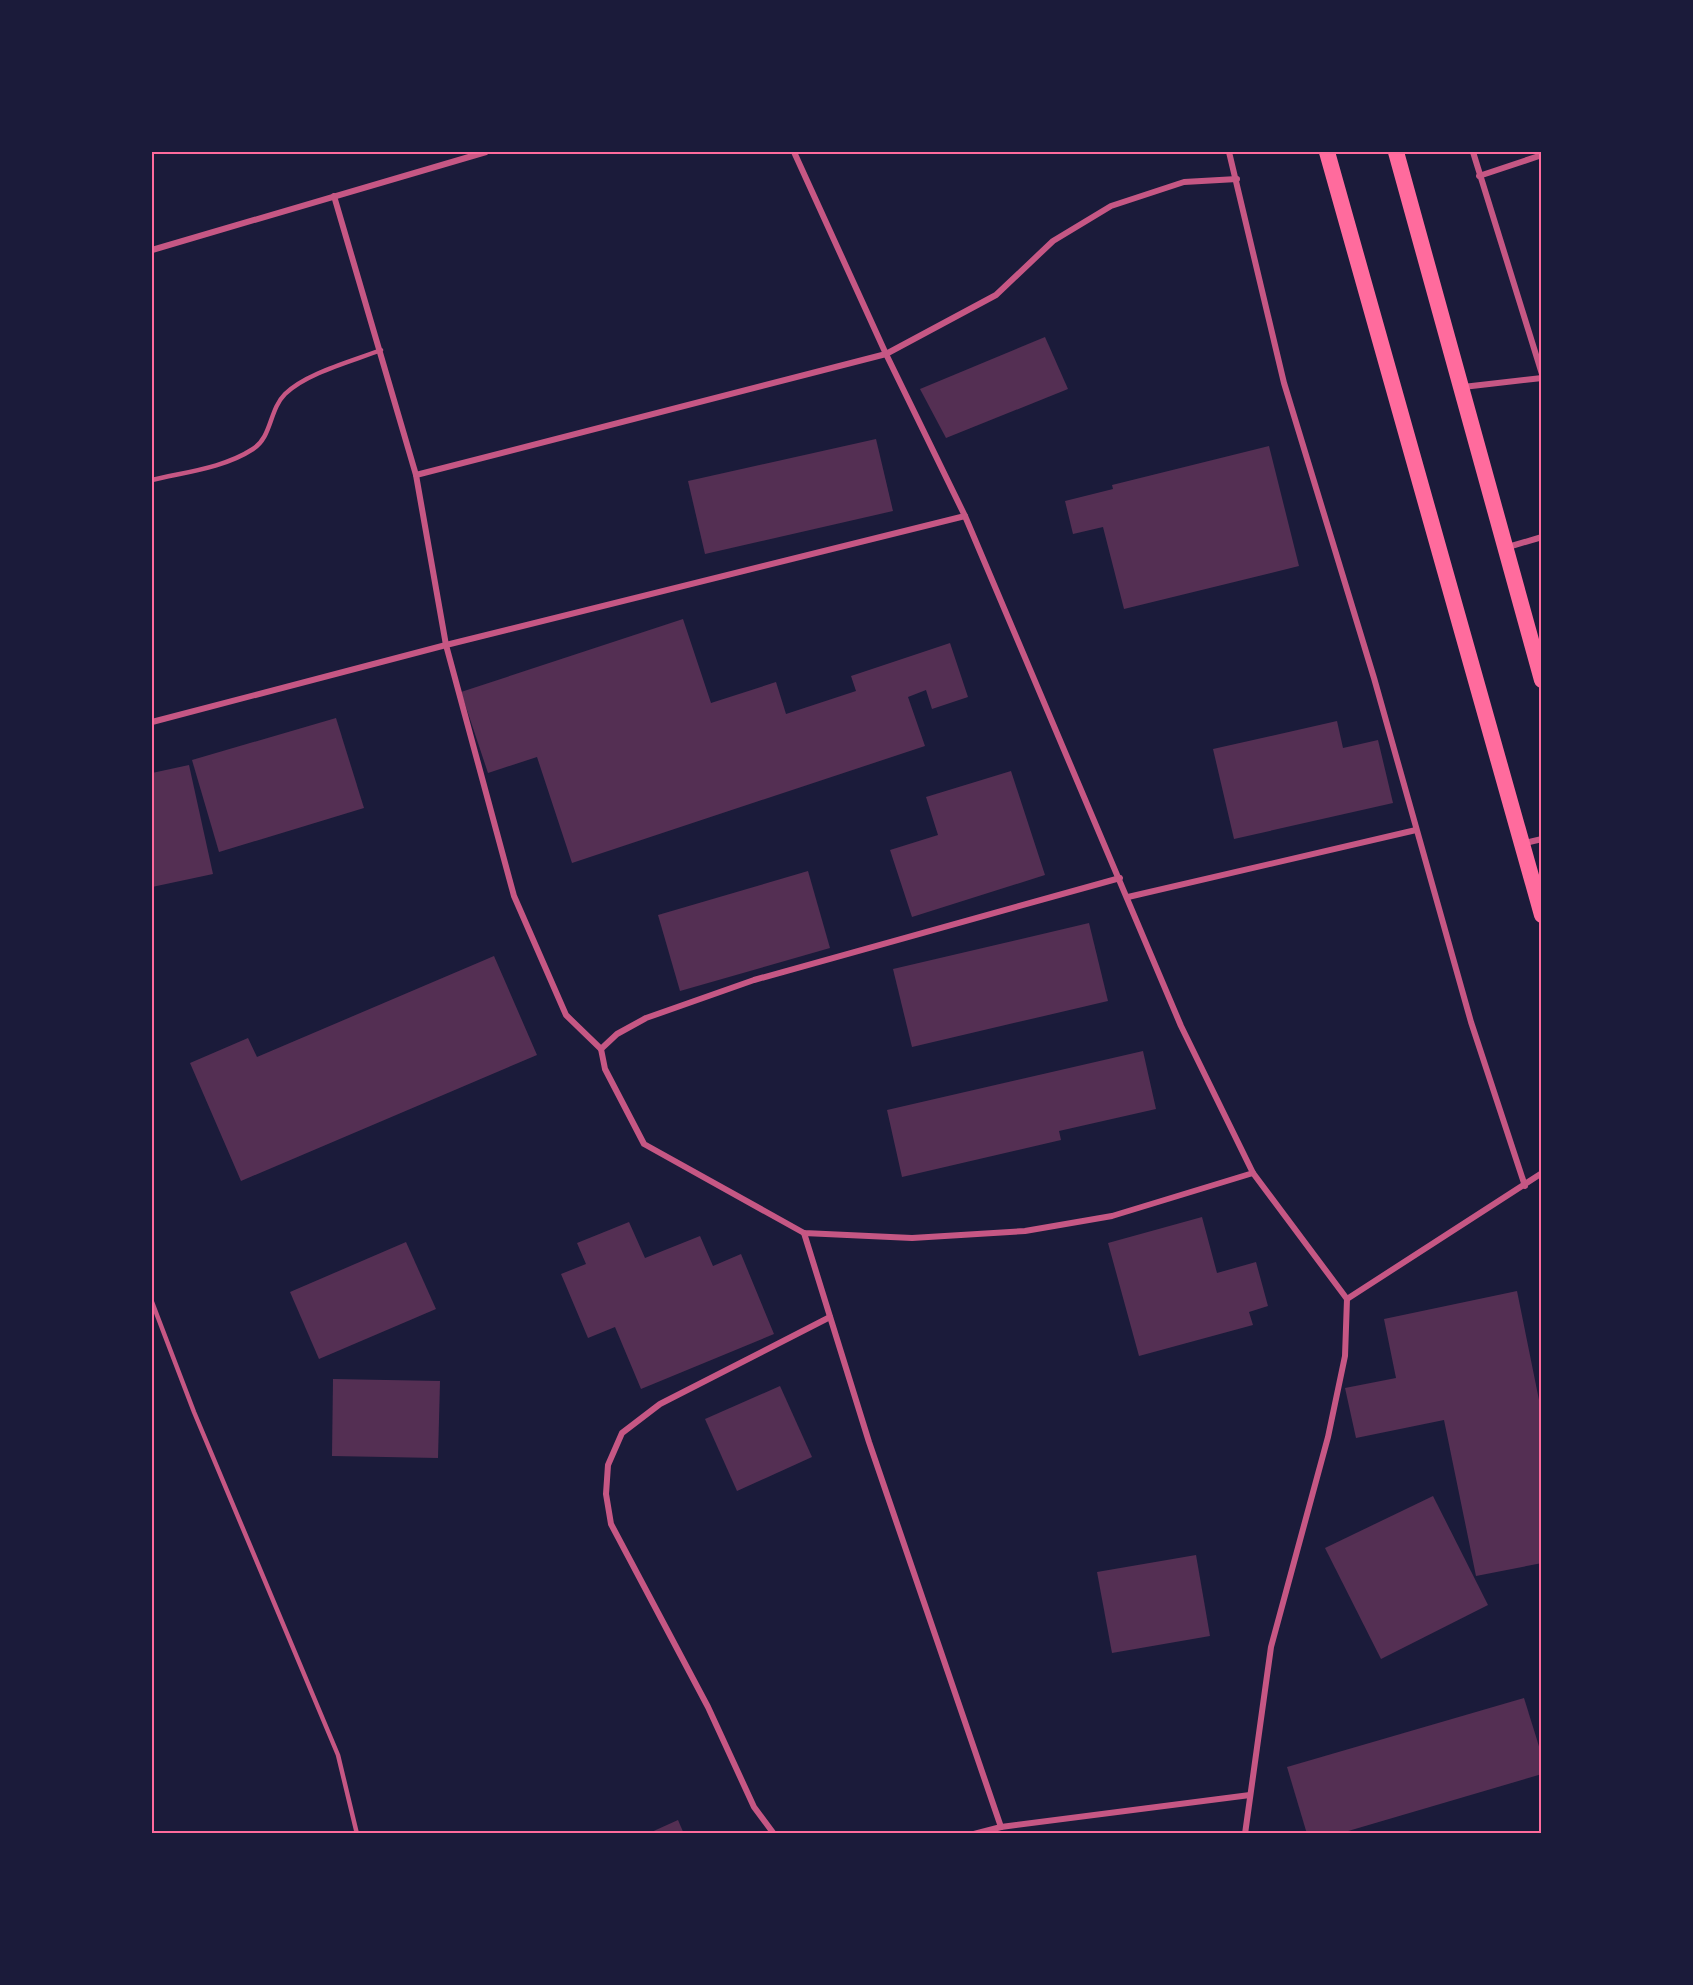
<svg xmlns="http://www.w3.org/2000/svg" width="1693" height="1985" font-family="Poppins,sans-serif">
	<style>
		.building { fill: #542f53 }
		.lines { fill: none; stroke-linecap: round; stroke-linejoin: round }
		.service { stroke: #c65784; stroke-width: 4.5 }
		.minor { stroke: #c65784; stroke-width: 6 }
		.trunk { stroke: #ff6b9d; stroke-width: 16 }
		.neatline { fill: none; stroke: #ff6b9d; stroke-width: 2 }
	</style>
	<rect width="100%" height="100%" fill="#1b1b3a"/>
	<!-- building -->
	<g class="building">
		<polygon points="1045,337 1068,389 946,438 920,389"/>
		<polygon points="876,439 893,511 705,554 688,481"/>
		<polygon points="1269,446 1299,566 1124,609 1103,527 1073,534 1065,501 1113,489 1112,485"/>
		<polygon points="683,619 711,703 776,682 786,714 856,691 851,676 950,643 968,697 932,709 926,690 908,697 925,746 572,863 537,757 488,773 461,692"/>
		<polygon points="336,718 364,808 219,852 192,760"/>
		<polygon points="1337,721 1343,748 1378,740 1393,803 1234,839 1213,749"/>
		<polygon points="189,765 213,874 152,887 152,773"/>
		<polygon points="1011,771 1045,875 912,917 890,850 938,835 926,797"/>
		<polygon points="808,871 830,948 680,991 658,915"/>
		<polygon points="1089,923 1108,1001 912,1047 893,969"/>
		<polygon points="494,956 537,1055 241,1181 190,1063 248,1038 257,1057"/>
		<polygon points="1143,1051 1156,1109 1059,1131 1061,1140 902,1177 887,1110"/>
		<polygon points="1202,1217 1217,1273 1256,1262 1268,1306 1249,1312 1253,1325 1139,1356 1108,1243"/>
		<polygon points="629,1222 645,1258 700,1236 713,1266 741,1254 774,1334 641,1389 615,1327 588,1338 561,1274 586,1264 577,1243"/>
		<polygon points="406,1242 436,1309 319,1359 290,1292"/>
		<polygon points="1517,1291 1539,1400 1542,1400 1542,1563 1476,1576 1444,1420 1356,1438 1345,1388 1396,1378 1384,1319"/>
		<polygon points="333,1379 440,1381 438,1458 332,1456"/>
		<polygon points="780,1386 812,1457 737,1491 705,1419"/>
		<polygon points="1433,1496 1488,1605 1381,1659 1325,1548"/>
		<polygon points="1196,1555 1210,1636 1112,1653 1097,1572"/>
		<polygon points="1524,1698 1542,1756 1542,1774 1338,1834 1307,1834 1287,1767"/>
		<polygon points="678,1820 684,1834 647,1834"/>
	</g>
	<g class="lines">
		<!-- service -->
		<g class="service">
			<path d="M152,480c33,-8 72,-12 101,-31 19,-12 16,-39 32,-55 21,-21 68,-33 96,-44"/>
			<polyline points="152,1302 194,1412 338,1755 357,1834"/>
		</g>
		<!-- minor -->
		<g class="minor">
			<polyline points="794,152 886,354 965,516 1181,1026 1253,1173 1347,1299"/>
			<polyline points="1229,152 1284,383 1374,678 1471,1022 1525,1186"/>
			<polyline points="1473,152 1542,374"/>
			<polyline points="1479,176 1542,155"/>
			<polyline points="334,196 416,475 446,645 514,896 566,1015 601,1049"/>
			<polyline points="152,250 486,152"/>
			<polyline points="1463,387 1542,378"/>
			<polyline points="416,475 886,354 996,295 1053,241 1111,206 1184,182 1237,179"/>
			<polyline points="1508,547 1542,537"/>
			<polyline points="152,722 446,645 965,516"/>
			<polyline points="1525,843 1542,839"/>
			<polyline points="1120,878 754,980 646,1018 617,1034 601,1049 605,1069 644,1144 804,1233 912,1238 1025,1231 1112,1216 1253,1173"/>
			<polyline points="1128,897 1416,830"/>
			<polyline points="804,1233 869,1442 1001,1827 1250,1795"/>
			<polyline points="774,1834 754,1807 708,1707 611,1524 606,1494 608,1465 622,1433 660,1404 830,1317"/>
			<polyline points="974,1834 1001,1827"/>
			<polyline points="1245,1834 1271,1647 1328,1437 1345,1356 1347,1299 1542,1173"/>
		</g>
		<!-- trunk -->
		<g class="trunk">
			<polyline points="1327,152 1542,915"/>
			<polyline points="1396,152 1542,680"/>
		</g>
	</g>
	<!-- border -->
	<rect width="1693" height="1985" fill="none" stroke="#1b1b3a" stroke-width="306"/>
	<rect x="153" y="153" width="1387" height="1679" class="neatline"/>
</svg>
